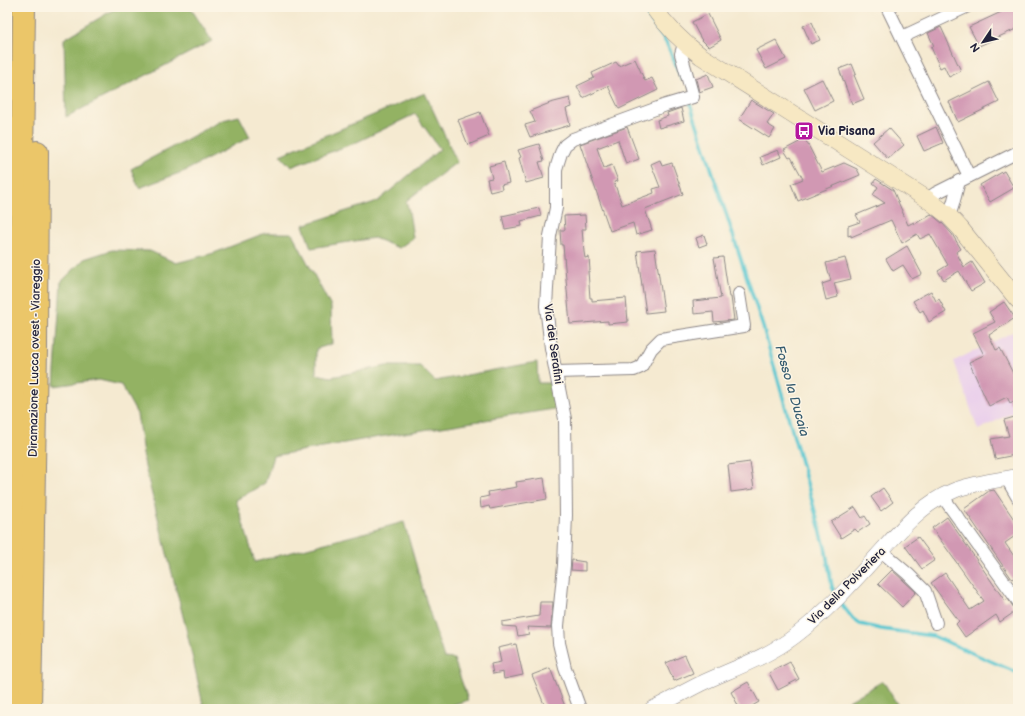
<svg xmlns="http://www.w3.org/2000/svg" width="1025" height="716" font-family="'Balsamiq Sans',sans-serif">
	<style>
		.built { fill: #ebd1eb }
		.forest { fill: #93b264; stroke: #5a6a50 }
		.lines { fill: none; stroke-linecap: round; stroke-linejoin: round }
		.stream { stroke: #5ac7d1; stroke-width: 3.5 }
		.building { fill: #d198b3 }
		.minor-casing { stroke: #8c8686; stroke-width: 14 }
		.tertiary-casing { stroke: #8c8686; stroke-width: 16 }
		.secondary-casing { stroke: #8c8686; stroke-width: 18 }
		.motorway-casing { stroke: #8c8686; stroke-width: 24 }
		.minor { stroke: #fff; stroke-width: 12 }
		.tertiary { stroke: #fff; stroke-width: 15 }
		.secondary { stroke: #f7e8c3; stroke-width: 17 }
		.motorway { stroke: #ebc669; stroke-width: 22 }
		.labels { text-anchor: middle; dominant-baseline: central; stroke-width: 3; stroke-linejoin: round; paint-order: stroke }
		.poi-label { font-size: 12px; font-weight: bold; fill: #22223b; stroke: #fcf5e5; text-anchor: start }
		.street-label { font-size: 12px; fill: #22223b; stroke: #fcf5e5 }
		.water-label { font-size: 13px; font-style: italic; fill: #365c70; stroke: #fcf5e5 }
	</style>
	<rect width="100%" height="100%" fill="#fcf5e5"/>
	<filter id="ink" filterUnits="userSpaceOnUse"><feTurbulence type="fractalNoise" baseFrequency=".025" numOctaves="2"/><feDisplacementMap in="SourceGraphic" scale="8" xChannelSelector="R" yChannelSelector="G"/><feConvolveMatrix kernelMatrix="1 2 1 2 8 2 1 2 1" color-interpolation-filters="sRGB"/></filter>
	<filter id="wash" filterUnits="userSpaceOnUse"><feTurbulence type="fractalNoise" baseFrequency=".012" numOctaves="4" result="noise"/><feDisplacementMap in="SourceGraphic" scale="16" xChannelSelector="R" yChannelSelector="G"/><feGaussianBlur stdDeviation="0.9" result="paint"/><feColorMatrix in="noise" values="0 0 0 0 0 0 0 0 0 0 0 0 0 0 0 0 0 1.4 0 .05"/><feComposite in="paint" operator="in"/></filter>
	<g filter="url(#wash)">
		<rect width="100%" height="100%" fill="#f5ead1"/>
		<!-- built -->
		<polygon class="built" points="1015,331 1018,338 1018,410 978,430 954,361"/>
		<!-- forest -->
		<g class="forest">
			<polygon points="118,7 190,7 212,41 66,117 64,39"/>
			<polygon points="425,93 457,162 406,201 409,211 413,238 399,248 374,238 311,248 303,225 378,201 440,149 415,114 357,142 291,167 280,155"/>
			<polygon points="239,116 250,137 185,171 139,188 131,169 223,120"/>
			<polygon points="265,233 292,233 331,307 332,344 316,349 316,374 331,377 386,366 420,366 435,381 537,362 538,383 556,383 560,408 367,439 273,456 265,483 236,500 255,562 404,522 427,604 444,658 454,659 468,700 439,709 204,709 186,628 145,467 137,414 121,385 99,380 54,386 61,282 84,259 112,250 150,251 176,263 214,253"/>
			<polygon points="883,681 900,709 835,709"/>
		</g>
		<g class="lines">
			<!-- stream -->
			<g class="stream">
				<polyline points="642,7 667,44 682,79"/>
				<polyline points="689,100 763,327 825,547 832,587 836,594"/>
				<polyline points="840,602 853,619 860,624 881,629 933,636 1018,673"/>
			</g>
		</g>
		<g id="blocks">
			<!-- building -->
			<g class="building">
				<polygon points="1012,7 1018,7 1018,28 979,46 969,27"/>
				<polygon points="708,14 721,40 709,47 701,39 692,22"/>
				<polygon points="812,22 820,40 811,44 803,26"/>
				<polygon points="941,27 961,71 949,77 944,66 940,68 931,47 934,46 928,33"/>
				<polygon points="776,40 786,59 766,69 756,50"/>
				<polygon points="635,59 645,81 652,78 658,90 619,109 608,86 583,98 577,86 594,78 592,73 616,62 619,66"/>
				<polygon points="852,64 856,74 854,75 864,99 852,104 839,69"/>
				<polygon points="708,74 713,87 699,92 696,79"/>
				<polygon points="822,79 833,101 815,110 804,88"/>
				<polygon points="989,82 999,102 958,122 949,102"/>
				<polygon points="570,98 572,107 566,109 570,125 530,137 525,125 535,122 530,111 550,103"/>
				<polygon points="751,100 774,114 767,124 775,129 769,138 739,119"/>
				<polygon points="681,108 684,121 659,128 657,120 668,116 667,113"/>
				<polygon points="480,112 489,136 468,145 458,120"/>
				<polygon points="627,127 639,159 626,164 618,140 597,148 604,168 612,165 618,181 614,182 622,205 654,193 653,189 660,187 651,164 660,160 662,166 672,163 683,194 645,209 652,230 636,235 633,223 610,231 580,144"/>
				<polygon points="936,127 943,143 924,151 917,136"/>
				<polygon points="889,128 904,145 888,159 873,142"/>
				<polygon points="805,139 822,172 844,163 857,169 860,175 798,201 791,184 803,179 791,157 789,158 784,150"/>
				<polygon points="539,144 544,161 539,162 544,178 526,183 519,158 521,157 518,150"/>
				<polygon points="778,150 781,157 763,165 760,157"/>
				<polygon points="504,162 509,183 501,185 502,189 490,192 487,179 492,178 489,166"/>
				<polygon points="1004,171 1014,188 990,202 980,185"/>
				<polygon points="876,179 893,190 908,225 914,222 915,224 931,214 942,223 952,234 961,249 956,252 964,267 972,262 985,283 971,291 959,271 944,280 938,271 948,265 930,234 920,239 917,234 902,243 891,220 851,237 851,235 848,236 848,226 860,222 856,215 885,203 873,195 878,187 873,183"/>
				<polygon points="539,208 541,216 521,221 522,226 505,229 502,216"/>
				<polygon points="585,215 586,229 582,229 584,252 585,258 589,257 590,271 588,271 590,298 592,298 592,301 626,298 628,322 608,324 608,321 570,324 563,245 561,245 560,230 565,230 564,216"/>
				<polygon points="704,235 707,244 699,247 696,238"/>
				<polygon points="907,246 922,274 912,279 903,265 893,271 886,259"/>
				<polygon points="655,249 664,311 646,313 637,251"/>
				<polygon points="723,257 729,297 731,297 734,320 714,322 713,312 694,314 693,301 721,298 714,258"/>
				<polygon points="845,258 851,279 834,283 838,297 826,300 822,284 831,281 826,263"/>
				<polygon points="931,291 936,301 939,299 946,312 929,322 923,310 920,312 913,301"/>
				<polygon points="1004,302 1015,318 989,335 996,350 1000,348 1018,383 1015,386 1018,393 1018,399 1010,403 1007,397 989,406 969,362 984,355 973,333 995,322 989,312"/>
				<polygon points="1018,416 1018,458 1016,458 1015,455 995,459 991,439 1009,436 1004,420"/>
				<polygon points="750,462 754,489 731,492 728,465"/>
				<polygon points="544,478 547,499 490,509 489,506 481,508 480,498 489,496 488,492 517,487 516,482"/>
				<polygon points="883,488 893,502 881,511 871,497"/>
				<polygon points="994,490 1018,525 1018,534 1005,543 1018,562 1018,575 1012,579 964,509 989,491"/>
				<polygon points="855,507 862,518 865,516 870,524 858,532 855,529 841,538 831,522"/>
				<polygon points="947,517 1005,601 1008,599 1016,611 1000,622 996,615 965,637 956,624 959,621 931,583 945,573 970,610 984,601 932,528"/>
				<polygon points="918,537 935,560 922,569 905,546"/>
				<polygon points="572,560 585,562 585,571 571,570"/>
				<polygon points="892,570 916,592 902,607 878,584"/>
				<polygon points="540,602 553,602 551,628 527,627 529,634 518,636 516,627 502,626 502,622 539,616"/>
				<polygon points="516,644 523,675 504,679 503,672 493,674 491,664 501,662 498,648"/>
				<polygon points="685,655 693,673 674,681 666,663"/>
				<polygon points="790,662 799,679 778,690 769,673"/>
				<polygon points="550,668 566,709 546,709 532,675"/>
				<polygon points="748,682 759,702 747,709 740,709 731,692"/>
			</g>
		</g>
	</g>
	<g filter="url(#ink)">
		<use href="#blocks" fill-opacity="0" stroke="#8c8686" stroke-width="1"/>
		<g class="lines">
			<defs>
				<g id="minor">
					<polyline points="887,7 969,176"/>
					<polyline points="902,37 966,7"/>
					<polyline points="927,199 936,193 1018,152"/>
					<polyline points="949,216 953,204 959,181"/>
					<polyline points="556,372 634,370 641,367 651,349 661,339 744,326 739,294"/>
					<polyline points="1007,479 1018,498"/>
					<polyline points="943,497 1018,601"/>
					<polyline points="881,551 908,574 925,591 936,623"/>
					<polyline points="580,709 565,668 559,643 558,626 564,565 566,515 565,419 551,348 546,306 550,236 556,208 556,169 561,153 565,145 573,139 666,105 693,97 681,54 684,44"/>
				</g>
				<path id="tertiary" d="M652,709c16,-8 32,-17 48,-25 32,-15 66,-26 95,-48 30,-23 55,-50 80,-78 23,-25 46,-54 78,-67 20,-8 44,-10 65,-15"/>
				<path id="secondary" d="M653,7c13,19 29,35 48,49l226,143 22,17 11,12 58,72"/>
				<g id="motorway">
					<polyline points="15,709 24,7"/>
					<polyline points="30,709 36,347 37,152"/>
				</g>
			</defs>
			<!-- minor casing -->
			<use href="#minor" class="minor-casing"/>
			<!-- tertiary casing -->
			<use href="#tertiary" class="tertiary-casing"/>
			<!-- secondary casing -->
			<use href="#secondary" class="secondary-casing"/>
			<!-- motorway casing -->
			<use href="#motorway" class="motorway-casing"/>
			<!-- minor -->
			<use href="#minor" class="minor"/>
			<!-- tertiary -->
			<use href="#tertiary" class="tertiary"/>
			<!-- secondary -->
			<use href="#secondary" class="secondary"/>
			<!-- motorway -->
			<use href="#motorway" class="motorway"/>
		</g>
	</g>
	<!-- icons -->
	<defs>
		<symbol id="bus-square" viewBox="-11 -11 22 22"><rect x="-9" y="-9" width="18" height="18" rx="4" fill="#b5179e" stroke="#fcf5e5"/><path d="M-5-6H5V4H4V6H2V4H-2V6H-4V4H-5ZM-3.5-4V0h7V-4ZM-3.5 1.2v1.5H-2V1.2ZM2 1.2v1.5H3.5V1.2Z" fill="#fff"/></symbol>
	</defs>
	<g fill-rule="evenodd">
		<use href="#bus-square" x="793" y="120" width="22" height="22"/>
	</g>
	<g class="labels">
		<!-- poi labels -->
		<g class="poi-label">
			<text x="818" y="131">Via Pisana</text>
		</g>
		<!-- street labels -->
		<g class="street-label">
			<text transform="translate(553 344) rotate(82)">Via dei Serafini</text>
			<text transform="translate(35 358) rotate(-89)">Diramazione Lucca ovest - Viareggio</text>
			<text transform="translate(847 586) rotate(-45)">Via della Polveriera</text>
		</g>
		<!-- water labels -->
		<g class="water-label">
			<text transform="translate(792 391) rotate(74)">Fosso la Ducaia</text>
		</g>
	</g>
	<!-- margin -->
	<rect width="1025" height="716" fill="none" stroke="#fcf5e5" stroke-width="24"/>
	<!-- north arrow -->
	<g transform="translate(983 42) rotate(235)" stroke="#fcf5e5" stroke-width="3" paint-order="stroke">
	<path d="M0-3L7 15L0 10L-7 15Z" fill="#22223b"/>
	<text y="-6" font-size="11" font-weight="bold" text-anchor="middle" fill="#22223b">N</text>
	</g>
</svg>
